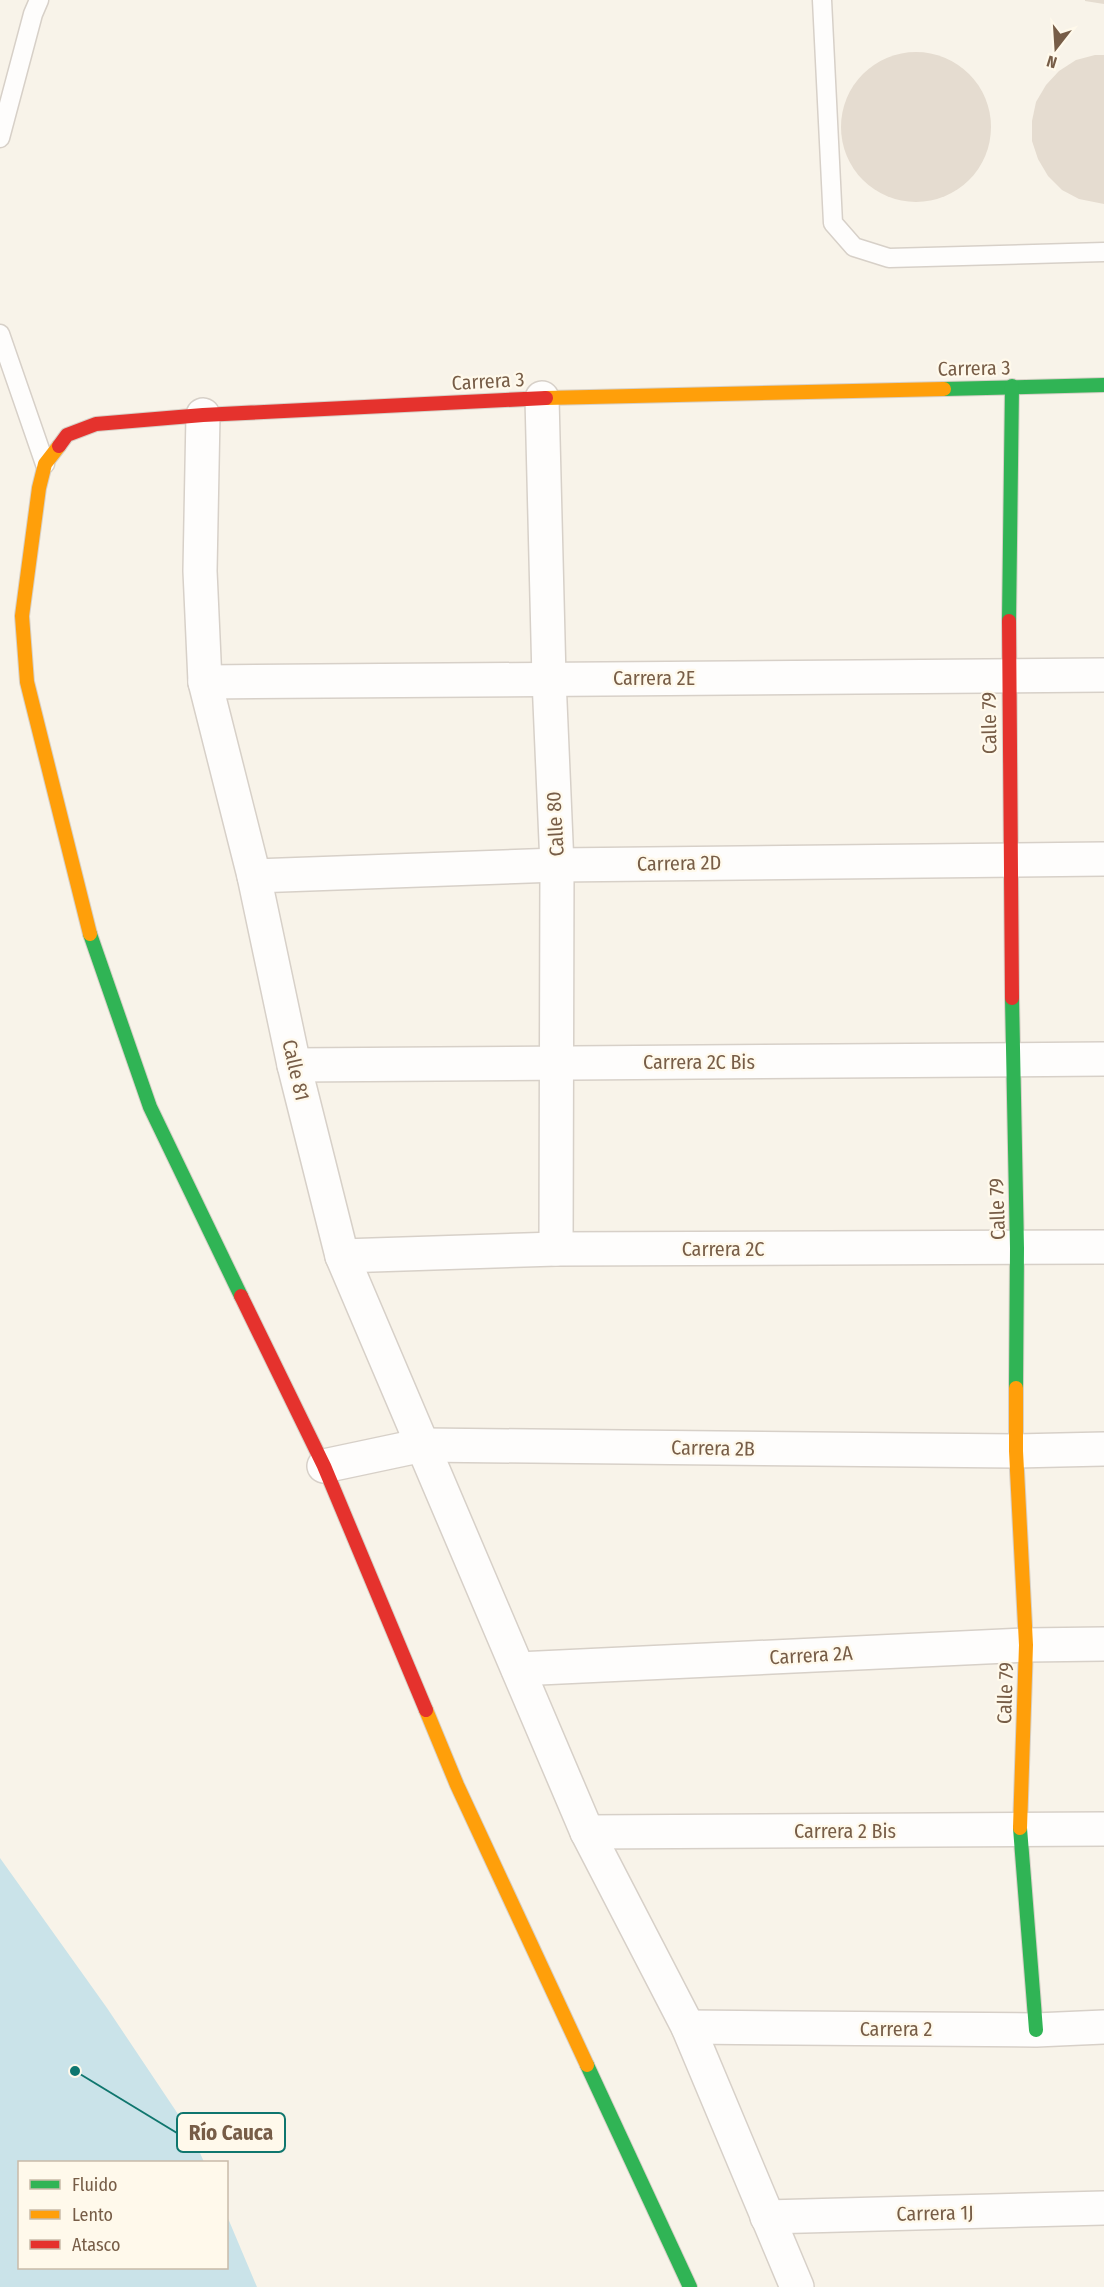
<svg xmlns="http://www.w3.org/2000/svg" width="1104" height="2287" font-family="'Fira Sans Condensed',sans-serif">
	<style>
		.water { fill: #cae3e9 }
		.building { fill: #e5dcd0 }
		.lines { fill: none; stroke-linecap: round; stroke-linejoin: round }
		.lane-casing { stroke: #d7d0c8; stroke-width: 21 }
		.street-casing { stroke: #d7d0c8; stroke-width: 36 }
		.fast-casing { stroke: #d7d0c7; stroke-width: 16 }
		.slow-casing { stroke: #d7d0c7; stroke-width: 16 }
		.jam-casing { stroke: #d7d0c7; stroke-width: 16 }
		.lane { stroke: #fefdfc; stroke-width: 18 }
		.street { stroke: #fefdfc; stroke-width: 33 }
		.fast { stroke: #30b455; stroke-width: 14 }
		.slow { stroke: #ff9f0a; stroke-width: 14 }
		.jam { stroke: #e5322d; stroke-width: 14 }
		.labels { text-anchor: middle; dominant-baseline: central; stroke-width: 4.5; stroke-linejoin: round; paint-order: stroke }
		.street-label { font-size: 20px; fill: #775d47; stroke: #fff9eb }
		.leader { fill: none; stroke: #0f766e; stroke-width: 2 }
		.callout-dot { fill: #0f766e; stroke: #fff9eb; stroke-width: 2 }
		.callout { fill: #fff9eb; stroke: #0f766e; stroke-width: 2 }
		.callout-label { font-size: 21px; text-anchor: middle; font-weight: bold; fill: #775d47 }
	</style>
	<rect width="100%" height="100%" fill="#f8f3e9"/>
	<!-- water -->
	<polygon class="water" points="0,1858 107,2008 192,2135 204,2162 20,2162 20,2268 226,2268 227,2216 257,2287 0,2287"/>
	<!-- building -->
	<g class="building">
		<polygon points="1085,0 1104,0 1104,4 1085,1"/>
		<circle cx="916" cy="127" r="75"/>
		<polygon points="1095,55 1104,55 1104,204 1079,199 1062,190 1048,176 1038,159 1032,141 1032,121 1036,102 1046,85 1059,71 1076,60"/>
	</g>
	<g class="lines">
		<defs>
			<g id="lane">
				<polyline points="822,0 833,223 854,247 889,258 1104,252"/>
				<polyline points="0,138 33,14 39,0"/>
				<polyline points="0,334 45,464"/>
			</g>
			<g id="street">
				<polyline points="542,398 549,679 557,865 556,1249"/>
				<polyline points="203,415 200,571 205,682 254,876 294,1065 342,1256 587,1832 688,2027 797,2287"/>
				<polyline points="205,682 1104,675"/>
				<polyline points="254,876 557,865 1104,859"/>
				<polyline points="294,1065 1104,1059"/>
				<polyline points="342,1256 556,1249 1104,1247"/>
				<polyline points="324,1466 423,1445 1016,1451 1104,1449"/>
				<polyline points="518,1669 1026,1645 1104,1644"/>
				<polyline points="587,1832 1104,1829"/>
				<polyline points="688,2027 1036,2030 1104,2027"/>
				<polyline points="767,2217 1104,2208"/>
			</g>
			<g id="fast">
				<polyline points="944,389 1104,385"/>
				<polyline points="1009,621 1012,386"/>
				<polyline points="90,934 150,1107 241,1296"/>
				<polyline points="1012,998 1017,1248 1016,1388"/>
				<polyline points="1020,1828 1036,2030"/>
				<polyline points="587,2065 690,2287"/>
			</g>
			<g id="slow">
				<polyline points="546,398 944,389"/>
				<polyline points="59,446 45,464 39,488 22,616 27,682 90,934"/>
				<polyline points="1016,1388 1016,1451 1026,1645 1020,1828"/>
				<polyline points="426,1710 457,1785 587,2065"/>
			</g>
			<g id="jam">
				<polyline points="59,446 67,435 96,424 203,415 546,398"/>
				<polyline points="1009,621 1012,998"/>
				<polyline points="241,1296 324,1466 426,1710"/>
			</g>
		</defs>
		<!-- lane casing -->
		<use href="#lane" class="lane-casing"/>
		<!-- street casing -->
		<use href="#street" class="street-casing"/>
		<!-- fast casing -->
		<use href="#fast" class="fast-casing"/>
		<!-- slow casing -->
		<use href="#slow" class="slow-casing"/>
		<!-- jam casing -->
		<use href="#jam" class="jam-casing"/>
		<!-- lane -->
		<use href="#lane" class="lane"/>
		<!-- street -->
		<use href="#street" class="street"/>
		<!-- fast -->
		<use href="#fast" class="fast"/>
		<!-- slow -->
		<use href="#slow" class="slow"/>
		<!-- jam -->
		<use href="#jam" class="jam"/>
	</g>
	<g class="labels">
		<!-- street labels -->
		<g class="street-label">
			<text transform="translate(974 368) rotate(-1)">Carrera 3</text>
			<text transform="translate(488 381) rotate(-3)">Carrera 3</text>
			<text x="654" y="678">Carrera 2E</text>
			<text transform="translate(989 723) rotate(-91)">Calle 79</text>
			<text transform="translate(555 824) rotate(-93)">Calle 80</text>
			<text transform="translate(679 863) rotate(-1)">Carrera 2D</text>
			<text x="699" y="1062">Carrera 2C Bis</text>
			<text transform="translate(296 1070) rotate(77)">Calle 81</text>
			<text transform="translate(997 1209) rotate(-92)">Calle 79</text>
			<text x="723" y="1249">Carrera 2C</text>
			<text transform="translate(713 1448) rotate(1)">Carrera 2B</text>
			<text transform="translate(811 1655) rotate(-3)">Carrera 2A</text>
			<text transform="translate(1005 1693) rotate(-88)">Calle 79</text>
			<text x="845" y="1831">Carrera 2 Bis</text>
			<text x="896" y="2029">Carrera 2</text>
			<text transform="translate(935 2213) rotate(-1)">Carrera 1J</text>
		</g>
	</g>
	<!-- callouts -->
	<path class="leader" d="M75 2071L177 2133"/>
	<circle class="callout-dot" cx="75" cy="2071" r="6"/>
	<rect class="callout" x="177" y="2113" width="108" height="39" rx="6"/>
	<g class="callout-label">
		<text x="231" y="2140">Río Cauca</text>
	</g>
	<!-- legend -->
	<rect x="18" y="2161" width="210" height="108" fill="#fff9eb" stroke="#c9bba9" stroke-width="1.5"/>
	<rect x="30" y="2180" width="30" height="9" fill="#30b455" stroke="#c9bba9" stroke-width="1.5"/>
	<text x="72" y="2191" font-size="18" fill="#775d47">Fluido</text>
	<rect x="30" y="2210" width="30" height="9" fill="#ff9f0a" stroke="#c9bba9" stroke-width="1.5"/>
	<text x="72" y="2221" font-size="18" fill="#775d47">Lento</text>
	<rect x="30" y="2240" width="30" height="9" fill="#e5322d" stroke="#c9bba9" stroke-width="1.5"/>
	<text x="72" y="2251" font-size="18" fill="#775d47">Atasco</text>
	<!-- north arrow -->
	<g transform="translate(1056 48) rotate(197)" stroke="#fff9eb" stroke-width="4.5" paint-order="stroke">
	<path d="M0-4.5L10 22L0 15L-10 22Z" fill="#775d47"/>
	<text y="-9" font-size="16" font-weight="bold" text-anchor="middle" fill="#775d47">N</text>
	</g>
</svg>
